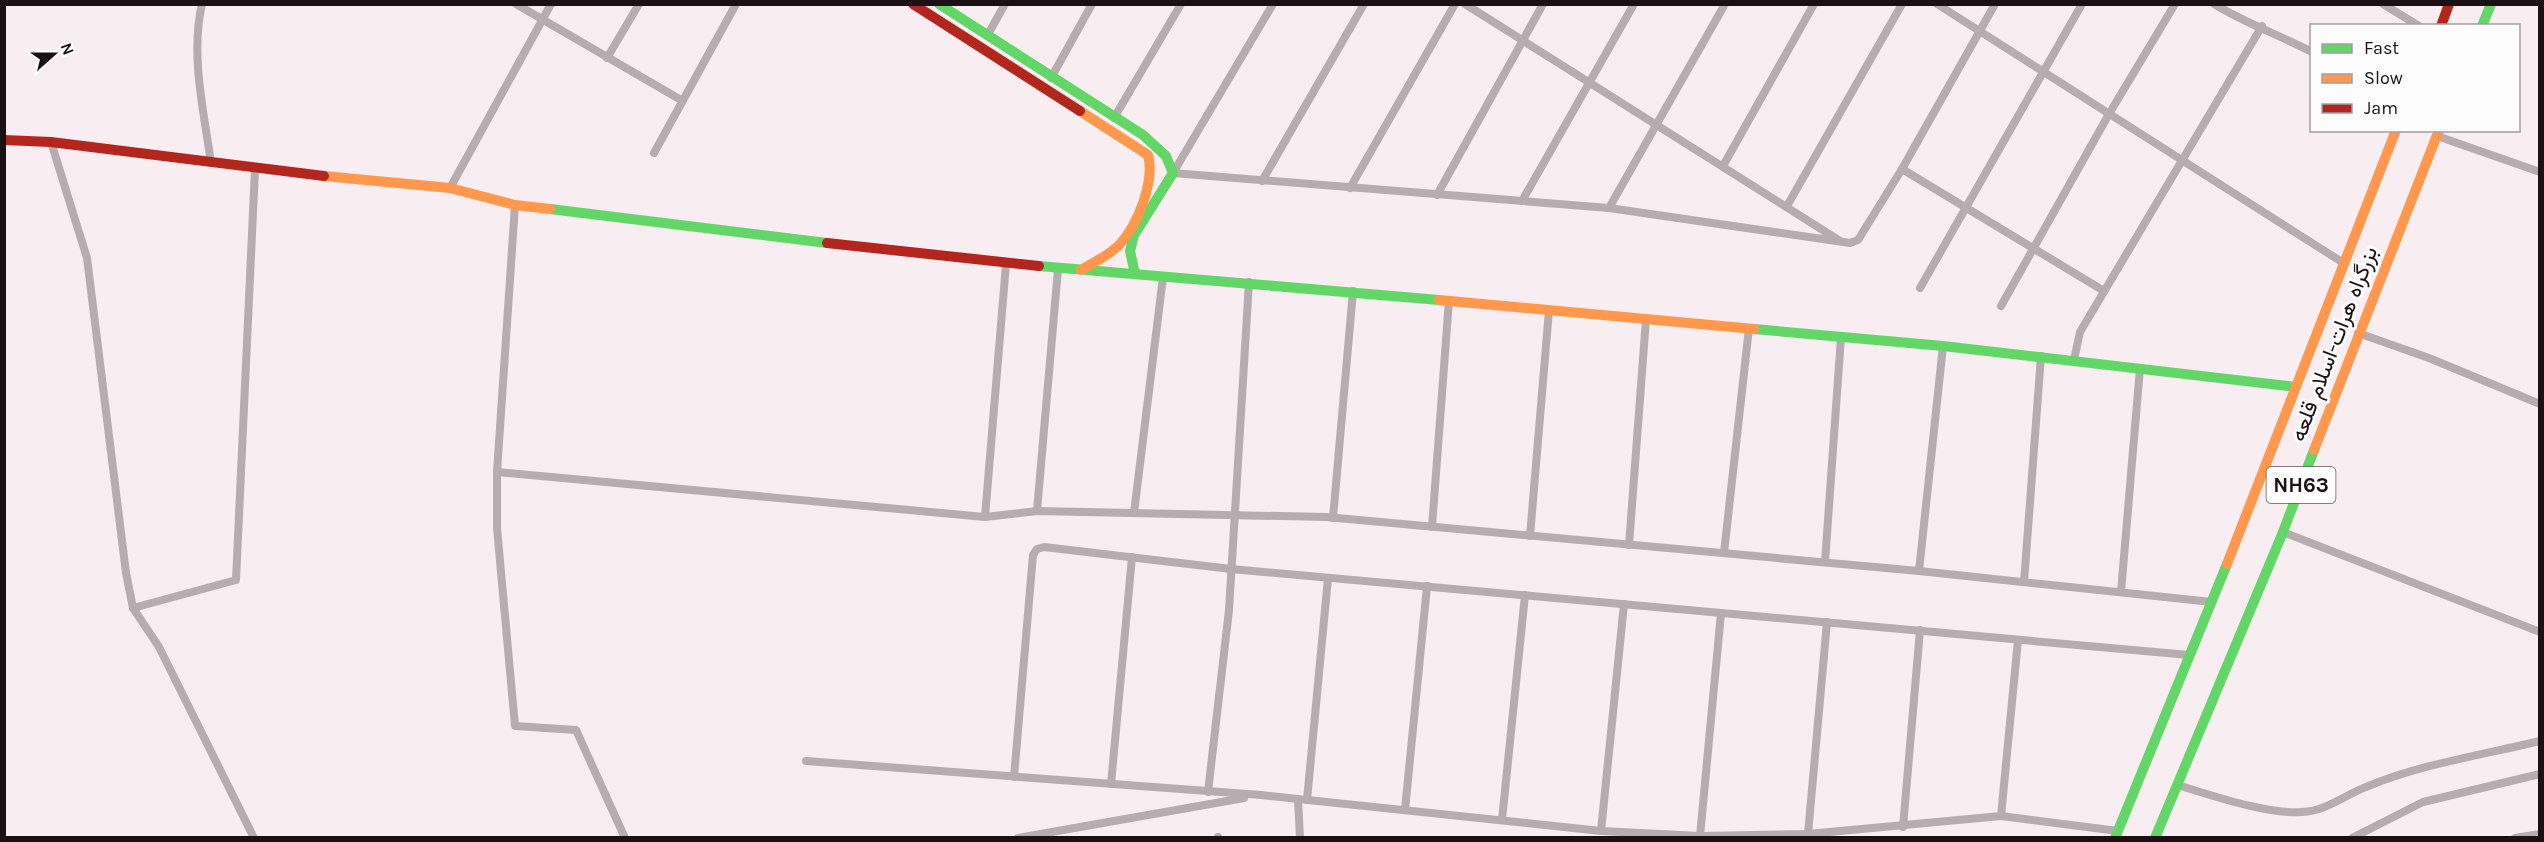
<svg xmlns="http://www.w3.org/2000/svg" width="2544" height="842" font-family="Karla,Vazirmatn,sans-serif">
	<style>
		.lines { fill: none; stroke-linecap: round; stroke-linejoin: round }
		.street { stroke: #b7acb0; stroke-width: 8 }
		.fast { stroke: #63d668; stroke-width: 10 }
		.slow { stroke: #ff974d; stroke-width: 10 }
		.jam { stroke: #b3261e; stroke-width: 10 }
		.labels { text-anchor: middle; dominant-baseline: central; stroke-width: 6; stroke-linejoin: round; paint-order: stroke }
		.shield { fill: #fcfcfc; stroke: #5e585a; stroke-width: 1.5 }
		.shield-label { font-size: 21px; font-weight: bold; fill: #1b1114 }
		.street-label { font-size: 22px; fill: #1b1114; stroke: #fcfcfc }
	</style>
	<rect width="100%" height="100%" fill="#f8edf0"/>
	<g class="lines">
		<!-- street -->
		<g class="street">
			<path d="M202,4c-12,51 2,108 9,159"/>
			<polyline points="516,4 681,100"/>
			<polyline points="1273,4 1173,173 1609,208 1850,243 1858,240 1902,169 1995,4"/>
			<polyline points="1465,4 1840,241"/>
			<polyline points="1937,4 2345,264"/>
			<path d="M2214,4c31,19 65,31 98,48"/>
			<polyline points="2383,4 2419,26"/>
			<polyline points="987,36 1005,4"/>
			<polyline points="607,58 639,4"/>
			<polyline points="1051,78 1092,4"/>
			<polyline points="1114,118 1181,4"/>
			<polyline points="2437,136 2540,172"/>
			<polyline points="51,142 87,258 126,573 133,608 159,647 254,838"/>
			<polyline points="654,153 736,4"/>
			<polyline points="1723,166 1814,4"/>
			<polyline points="1902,169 2104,291"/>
			<polyline points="1262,181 1364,4"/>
			<polyline points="450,188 551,4"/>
			<polyline points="1350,188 1455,4"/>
			<polyline points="1437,195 1543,4"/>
			<polyline points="1522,201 1634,4"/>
			<polyline points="515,205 497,472 497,528 515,726 576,730 625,838"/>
			<polyline points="1787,206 1902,4"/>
			<polyline points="1609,208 1725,4"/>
			<polyline points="1920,288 2082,4"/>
			<polyline points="2001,306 2109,114 2175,4"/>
			<polyline points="2358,333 2429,358 2540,404"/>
			<polyline points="2074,360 2080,332 2262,26"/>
			<polyline points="497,472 985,517 1037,511 1326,517 1919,571 2212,602"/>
			<polyline points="1037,511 1058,269"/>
			<polyline points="1134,513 1163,277"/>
			<polyline points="985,517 1006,264"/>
			<polyline points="1333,518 1353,291"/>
			<polyline points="1432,527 1449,300"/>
			<polyline points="2283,532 2540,632"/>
			<polyline points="1530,536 1549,310"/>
			<polyline points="1629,545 1646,319"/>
			<polyline points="1724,553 1749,328"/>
			<polyline points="1825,562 1841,337"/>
			<polyline points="1919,571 1943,346"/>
			<polyline points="2024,582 2041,356"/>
			<polyline points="2121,592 2140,368"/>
			<polyline points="133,608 236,580 255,169"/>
			<polyline points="806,761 1261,795 1601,831 1700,836 1808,834 2001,816 2118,831"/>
			<polyline points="1014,777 1033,555 1037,549 1044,547 1231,569 2189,655"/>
			<polyline points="1111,784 1132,557"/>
			<path d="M2177,785c34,10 91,30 125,27 24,-1 43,-17 64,-25 55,-23 116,-32 174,-46"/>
			<polyline points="1208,792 1229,610 1249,282"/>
			<polyline points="1298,799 1300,838"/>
			<polyline points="1307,800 1328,578"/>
			<polyline points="1405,810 1427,586"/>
			<polyline points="2001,816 2018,640"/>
			<polyline points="1502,820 1525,595"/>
			<polyline points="1903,827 1920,630"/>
			<polyline points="1601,831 1624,604"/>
			<polyline points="1808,834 1827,622"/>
			<polyline points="1700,836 1721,613"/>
			<polyline points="1018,838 1244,798"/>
			<polyline points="1218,838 1218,837"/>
			<polyline points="2352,838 2423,802 2540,774"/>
			<polyline points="2515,838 2540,834"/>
		</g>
		<!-- fast -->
		<g class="fast">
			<polyline points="939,4 1143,135 1166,156 1173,173 1134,235 1130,251 1135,274"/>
			<polyline points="2482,26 2491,4"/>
			<polyline points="550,209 827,243"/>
			<polyline points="1039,266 1439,300"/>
			<polyline points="1754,329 1943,346 2296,387"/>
			<polyline points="2115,838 2227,564"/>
			<polyline points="2155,838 2283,532 2314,450"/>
		</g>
		<!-- slow -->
		<g class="slow">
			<path d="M1080,111l68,44c7,26 -10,69 -28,89 -10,11 -26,18 -39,26"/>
			<polyline points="324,176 450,188 515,205 550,209"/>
			<polyline points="1439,300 1754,329"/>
			<polyline points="2314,450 2439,130"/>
			<polyline points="2227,564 2396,130"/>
		</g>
		<!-- jam -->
		<g class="jam">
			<polyline points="913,4 1080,111"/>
			<polyline points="2441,26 2449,4"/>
			<polyline points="4,140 51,142 324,176"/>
			<polyline points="827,243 1039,266"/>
		</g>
	</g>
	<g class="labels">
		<!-- shield labels -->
		<rect class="shield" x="2266.5" y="467" width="69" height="36" rx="4.5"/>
		<g class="shield-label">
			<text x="2301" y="485">NH63</text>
		</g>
		<!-- street labels -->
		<g class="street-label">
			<text transform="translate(2334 344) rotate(-69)">بزرگراه هرات-اسلام قلعه</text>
		</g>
	</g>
	<!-- border -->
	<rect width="2544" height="842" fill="none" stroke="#1b1114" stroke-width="12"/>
	<!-- legend -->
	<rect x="2310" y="24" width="210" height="108" fill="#fcfcfc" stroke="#a29e9f" stroke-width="1.5"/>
	<rect x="2322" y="44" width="30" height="9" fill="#63d668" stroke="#a29e9f" stroke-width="1.5"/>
	<text x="2364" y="54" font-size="18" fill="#1b1114">Fast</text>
	<rect x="2322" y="74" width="30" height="9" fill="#ff974d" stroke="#a29e9f" stroke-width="1.5"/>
	<text x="2364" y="84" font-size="18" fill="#1b1114">Slow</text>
	<rect x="2322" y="104" width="30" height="9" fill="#b3261e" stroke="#a29e9f" stroke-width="1.5"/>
	<text x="2364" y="114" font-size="18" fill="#1b1114">Jam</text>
	<!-- north arrow -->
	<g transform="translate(54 54) rotate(69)" stroke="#fcfcfc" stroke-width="4.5" paint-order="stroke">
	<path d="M0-4.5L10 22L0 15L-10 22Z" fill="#1b1114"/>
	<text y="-9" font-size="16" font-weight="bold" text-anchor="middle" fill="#1b1114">N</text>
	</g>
</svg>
